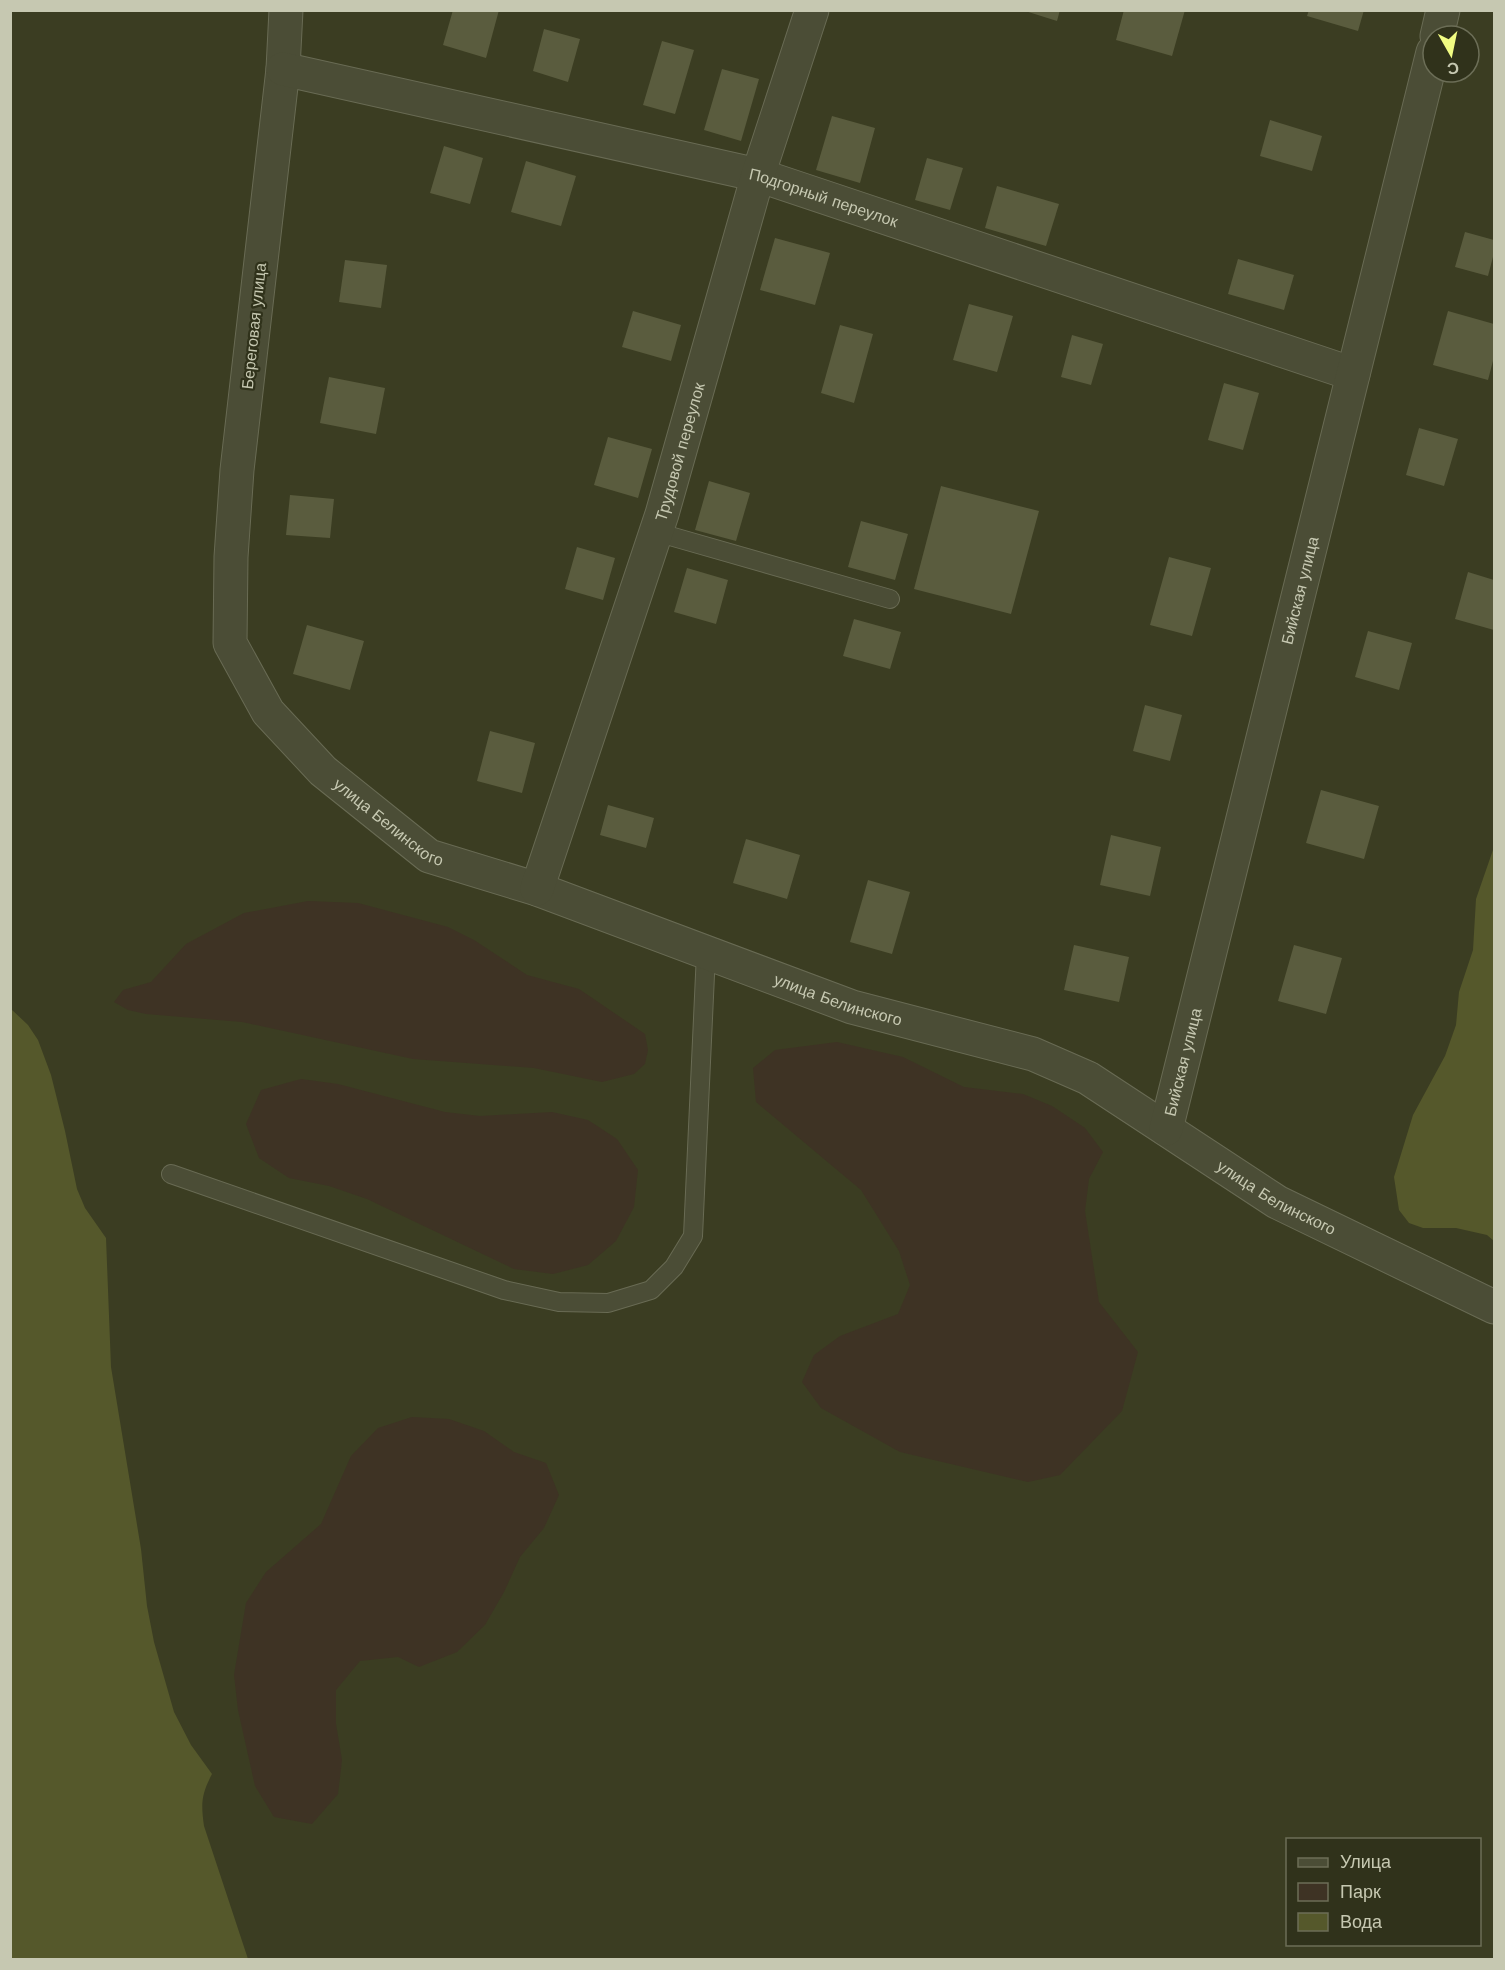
<svg xmlns="http://www.w3.org/2000/svg" width="1505" height="1970" font-family="'Work Sans',sans-serif">
	<style>
		.green { fill: #3e3324 }
		.water { fill: #55582b }
		.building { fill: #5a5c3e }
		.lines { fill: none; stroke-linecap: round; stroke-linejoin: round }
		.service-casing { stroke: #696b54; stroke-width: 20 }
		.minor-casing { stroke: #696b54; stroke-width: 35 }
		.service { stroke: #4b4d36; stroke-width: 18 }
		.minor { stroke: #4b4d36; stroke-width: 33 }
		.labels { text-anchor: middle; dominant-baseline: central; stroke-width: 4.5; stroke-linejoin: round; paint-order: stroke }
		.street-label { font-size: 16px; fill: #c6c8b1; stroke: #30321b }
	</style>
	<rect width="100%" height="100%" fill="#3b3d22"/>
	<!-- green -->
	<g class="green">
		<polygon points="308,901 358,903 448,927 474,940 527,975 579,989 645,1034 648,1050 645,1064 634,1074 602,1082 534,1068 413,1059 242,1022 146,1014 128,1010 114,1002 123,990 151,982 186,944 244,913"/>
		<polygon points="837,1042 903,1057 964,1087 1023,1094 1052,1106 1085,1128 1103,1152 1089,1179 1085,1211 1099,1302 1138,1352 1122,1411 1060,1475 1028,1482 900,1452 821,1408 802,1382 814,1355 840,1336 898,1314 910,1285 899,1251 861,1190 756,1102 753,1068 775,1050"/>
		<polygon points="301,1079 338,1084 445,1112 480,1116 552,1112 588,1120 617,1139 638,1170 634,1207 616,1241 588,1265 553,1274 514,1269 367,1199 329,1186 289,1178 259,1158 246,1124 261,1090"/>
		<polygon points="412,1417 449,1419 484,1431 514,1452 546,1463 559,1495 544,1528 520,1557 504,1592 485,1625 457,1652 419,1667 398,1657 360,1661 336,1690 336,1724 342,1760 338,1794 312,1824 274,1817 255,1786 238,1710 234,1675 246,1603 266,1572 321,1524 351,1456 378,1428"/>
	</g>
	<!-- water -->
	<g class="water">
		<polygon points="1494,847 1494,1241 1487,1235 1456,1228 1423,1228 1409,1223 1399,1210 1394,1177 1413,1115 1445,1056 1456,1025 1459,992 1473,950 1476,899"/>
		<path d="M10,1008l18,17 10,15 13,35 14,56 12,58 8,19 21,30 5,129 30,182 6,57 7,36 20,70 17,33 21,29c-11,21 -11,30 -8,52l44,133h-237z"/>
	</g>
	<!-- building -->
	<g class="building">
		<polygon points="453,10 499,10 486,58 443,45"/>
		<polygon points="1022,10 1060,10 1057,21"/>
		<polygon points="1124,10 1185,10 1172,56 1116,40"/>
		<polygon points="1309,10 1364,10 1358,31 1307,16"/>
		<polygon points="544,29 580,39 568,82 533,71"/>
		<polygon points="662,41 694,50 675,114 643,105"/>
		<polygon points="722,69 759,79 741,141 704,130"/>
		<polygon points="832,116 875,128 860,183 816,170"/>
		<polygon points="1270,120 1322,136 1312,171 1260,156"/>
		<polygon points="444,146 483,158 470,204 430,193"/>
		<polygon points="927,158 963,168 950,210 915,200"/>
		<polygon points="526,161 576,176 561,226 511,212"/>
		<polygon points="997,186 1059,204 1046,246 985,228"/>
		<polygon points="1465,232 1494,240 1494,253 1488,276 1455,267"/>
		<polygon points="775,238 830,253 815,305 760,290"/>
		<polygon points="1238,259 1294,275 1284,310 1228,294"/>
		<polygon points="345,260 387,265 381,308 339,302"/>
		<polygon points="969,304 1013,316 997,372 953,360"/>
		<polygon points="633,311 681,325 671,361 622,347"/>
		<polygon points="1448,311 1494,324 1494,357 1488,380 1433,365"/>
		<polygon points="840,325 873,334 854,403 821,393"/>
		<polygon points="1072,335 1103,344 1091,385 1061,377"/>
		<polygon points="329,377 385,388 376,434 320,423"/>
		<polygon points="1224,383 1259,393 1243,450 1208,440"/>
		<polygon points="1419,428 1458,439 1444,486 1406,475"/>
		<polygon points="608,437 652,449 638,498 594,485"/>
		<polygon points="709,481 750,493 736,541 695,530"/>
		<polygon points="941,486 1039,511 1011,614 914,589"/>
		<polygon points="290,495 334,499 330,538 286,535"/>
		<polygon points="861,521 908,534 895,580 848,567"/>
		<polygon points="577,547 615,558 603,600 565,589"/>
		<polygon points="1169,557 1211,568 1192,636 1150,625"/>
		<polygon points="687,568 728,580 716,624 674,612"/>
		<polygon points="1468,572 1494,580 1494,630 1455,619"/>
		<polygon points="854,619 901,632 890,669 843,656"/>
		<polygon points="307,625 364,641 350,690 293,674"/>
		<polygon points="1368,631 1412,643 1399,690 1355,677"/>
		<polygon points="1145,705 1182,715 1170,761 1133,751"/>
		<polygon points="490,731 535,743 522,793 477,781"/>
		<polygon points="1321,790 1379,806 1364,859 1306,843"/>
		<polygon points="608,805 654,818 646,848 600,835"/>
		<polygon points="1111,835 1161,847 1150,896 1100,885"/>
		<polygon points="746,839 800,855 787,899 733,883"/>
		<polygon points="868,880 910,892 892,954 850,942"/>
		<polygon points="1074,945 1129,957 1119,1002 1064,990"/>
		<polygon points="1294,945 1342,958 1326,1014 1278,1001"/>
	</g>
	<g class="lines">
		<defs>
			<g id="service">
				<polyline points="656,532 890,599"/>
				<polyline points="171,1174 504,1290 559,1302 608,1303 651,1290 674,1267 693,1236 706,953"/>
			</g>
			<g id="minor">
				<path id="s1" d="M286,10l-3,59 -46,401 -6,87 -1,86 38,69 55,59 106,85 108,33 315,118 181,47 55,24 189,124 217,105"/>
				<polyline points="1437,36 1443,10"/>
				<path id="s2" d="M283,69l475,106 595,199"/>
				<path id="s3" d="M537,889l125,-375 96,-339 54,-165"/>
				<path id="s4" d="M1166,1129l267,-1077"/>
			</g>
		</defs>
		<!-- service casing -->
		<use href="#service" class="service-casing"/>
		<!-- minor casing -->
		<use href="#minor" class="minor-casing"/>
		<!-- service -->
		<use href="#service" class="service"/>
		<!-- minor -->
		<use href="#minor" class="minor"/>
	</g>
	<g class="labels">
		<!-- street labels -->
		<g class="street-label">
			<text stroke="none"><textPath href="#s2" startOffset="556">Подгорный переулок</textPath></text>
			<text transform="translate(254 326) rotate(-84)">Береговая улица</text>
			<text stroke="none"><textPath href="#s3" startOffset="460">Трудовой переулок</textPath></text>
			<text stroke="none"><textPath href="#s4" startOffset="555">Бийская улица</textPath></text>
			<text stroke="none"><textPath href="#s1" startOffset="879">улица Белинского</textPath></text>
			<text stroke="none"><textPath href="#s1" startOffset="1365">улица Белинского</textPath></text>
			<text stroke="none"><textPath href="#s4" startOffset="69">Бийская улица</textPath></text>
			<text stroke="none"><textPath href="#s1" startOffset="1851">улица Белинского</textPath></text>
		</g>
	</g>
	<!-- border -->
	<rect width="1505" height="1970" fill="none" stroke="#c6c8b1" stroke-width="24"/>
	<!-- legend -->
	<rect x="1286" y="1838" width="195" height="108" fill="#30321b" stroke="#6c6e57" stroke-width="1.5"/>
	<rect x="1298" y="1858" width="30" height="9" fill="#4b4d36" stroke="#6c6e57" stroke-width="1.5"/>
	<text x="1340" y="1868" font-size="18" fill="#c6c8b1">Улица</text>
	<rect x="1298" y="1883" width="30" height="18" fill="#3e3324" stroke="#6c6e57" stroke-width="1.5"/>
	<text x="1340" y="1898" font-size="18" fill="#c6c8b1">Парк</text>
	<rect x="1298" y="1913" width="30" height="18" fill="#55582b" stroke="#6c6e57" stroke-width="1.5"/>
	<text x="1340" y="1928" font-size="18" fill="#c6c8b1">Вода</text>
	<!-- north arrow -->
	<g transform="translate(1451 54) rotate(171)"><circle r="28" fill="#30321b" stroke="#6c6e57" stroke-width="1.5"/>
	<path d="M0-4.5L10 22L0 15L-10 22Z" fill="#f1fc83"/>
	<text y="-9" font-size="16" font-weight="bold" text-anchor="middle" fill="#c6c8b1">С</text>
	</g>
</svg>
